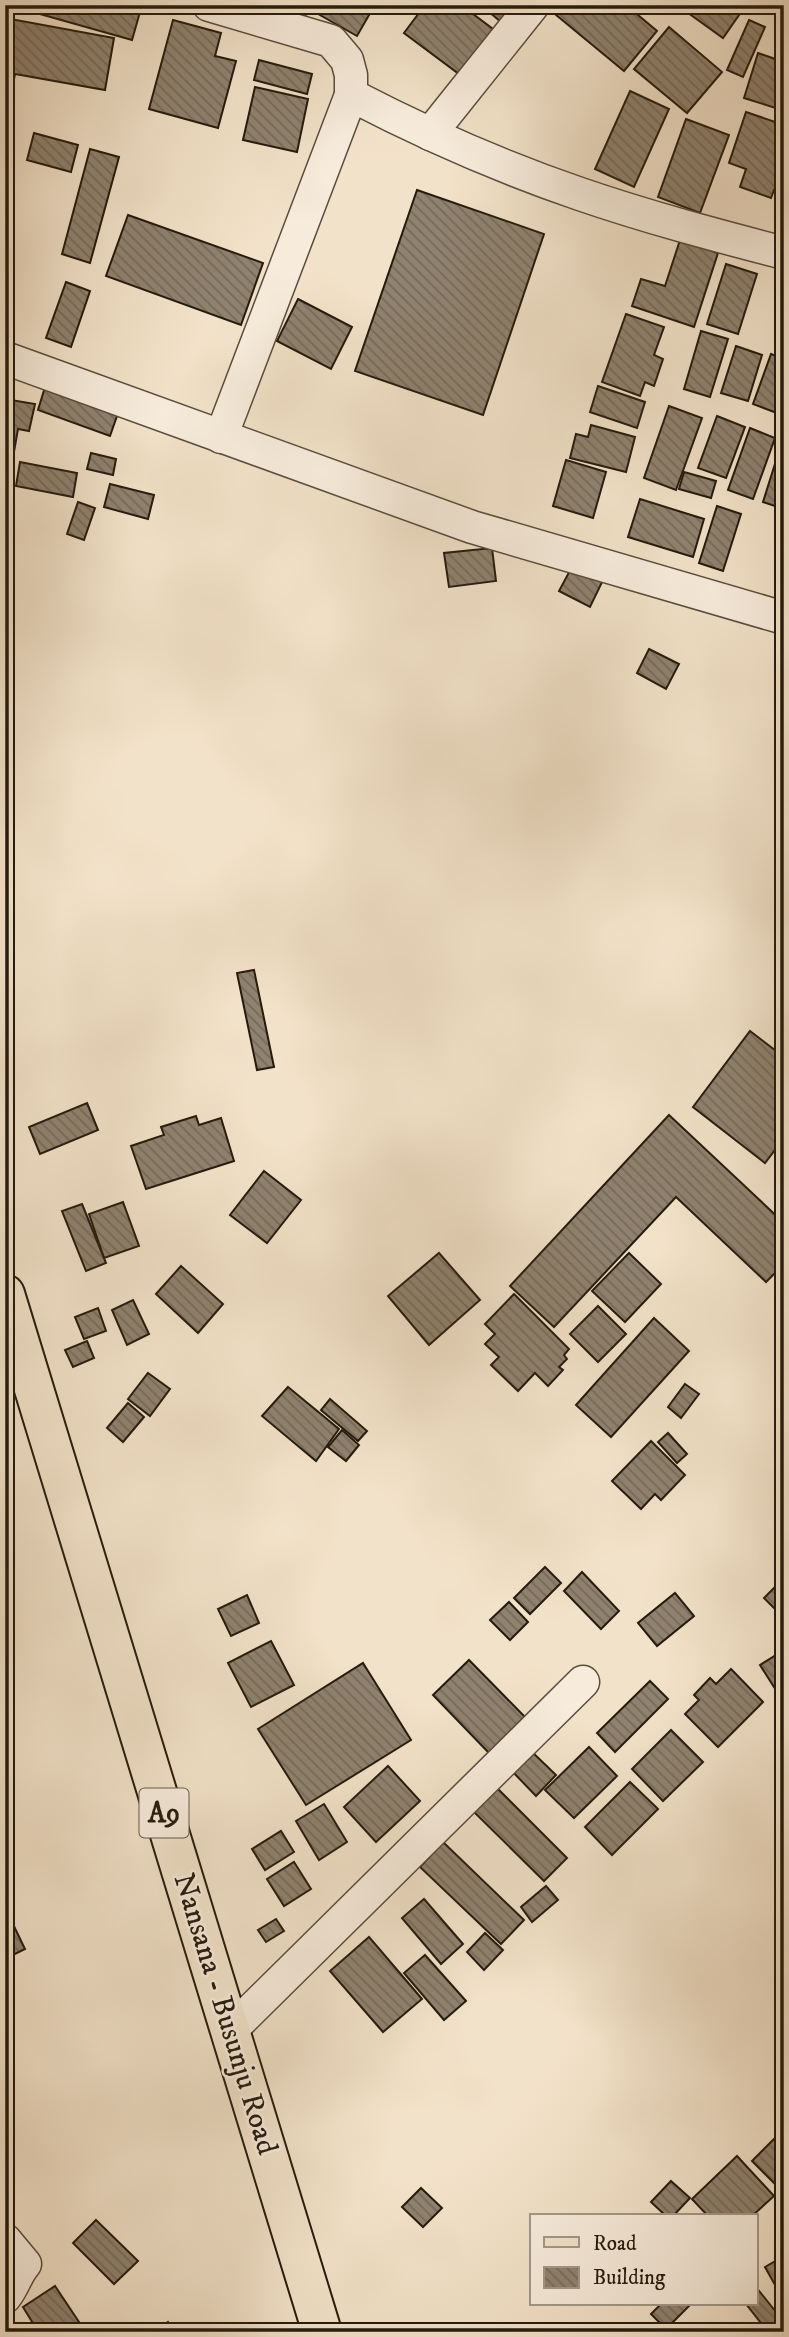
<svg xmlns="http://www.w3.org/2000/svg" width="789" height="2337" font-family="'IM FELL DW Pica',serif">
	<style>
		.building { fill: url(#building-back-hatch); stroke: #241b0e; stroke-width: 2 }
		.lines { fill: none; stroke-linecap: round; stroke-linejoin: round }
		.minor-casing { stroke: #584d3d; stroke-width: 35 }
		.primary-casing { stroke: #241b0e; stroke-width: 42 }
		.minor { stroke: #f7ecdc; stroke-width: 32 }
		.primary { stroke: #f2e2c9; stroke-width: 38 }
		.labels { text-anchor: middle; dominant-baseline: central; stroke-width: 5; stroke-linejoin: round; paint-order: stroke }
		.shield { fill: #f7ecdc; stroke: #635a4c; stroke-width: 2 }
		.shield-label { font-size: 28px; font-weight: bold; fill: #241b0e }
		.street-label { font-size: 30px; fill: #241b0e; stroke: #f7ecdc }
	</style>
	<defs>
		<pattern id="building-back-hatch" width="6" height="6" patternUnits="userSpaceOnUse" patternTransform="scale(1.75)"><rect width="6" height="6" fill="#8f826f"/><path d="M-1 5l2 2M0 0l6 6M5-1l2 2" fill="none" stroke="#756a5a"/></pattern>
	</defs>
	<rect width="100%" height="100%" fill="#f2e2c9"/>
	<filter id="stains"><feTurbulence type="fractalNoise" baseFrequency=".00286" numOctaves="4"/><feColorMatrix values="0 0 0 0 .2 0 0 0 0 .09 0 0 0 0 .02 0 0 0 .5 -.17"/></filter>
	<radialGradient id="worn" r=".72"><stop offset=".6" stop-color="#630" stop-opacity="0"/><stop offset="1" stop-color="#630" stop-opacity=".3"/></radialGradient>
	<!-- building -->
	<g class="building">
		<polygon points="8,5 142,5 132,40"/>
		<polygon points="291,5 309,5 304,20 287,15"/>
		<polygon points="314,5 368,5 373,8 357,36 311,10"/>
		<polygon points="425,5 461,5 497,32 463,77 404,33"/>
		<polygon points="481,5 513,5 501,22"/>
		<polygon points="565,5 626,5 657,31 624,71 556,15"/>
		<polygon points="687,5 746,5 723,38 684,10"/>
		<polygon points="5,18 114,38 105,90 15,74 14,79 5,77"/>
		<polygon points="173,20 221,33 215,56 236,61 218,128 149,109"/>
		<polygon points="749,20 765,27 743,77 727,70"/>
		<polygon points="669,27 722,72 687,113 634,69"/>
		<polygon points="758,53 784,62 784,103 782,110 744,98"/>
		<polygon points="259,60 312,74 307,94 254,80"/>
		<polygon points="255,87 308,99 297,152 243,140"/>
		<polygon points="630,91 669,109 634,187 595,169"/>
		<polygon points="746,112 784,125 784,193 774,190 771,198 740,187 746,169 729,163"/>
		<polygon points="686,119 729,135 700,213 658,197"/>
		<polygon points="34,133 78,145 71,172 27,160"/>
		<polygon points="90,149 119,157 90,263 62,254"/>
		<polygon points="417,190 544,234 483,415 355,371"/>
		<polygon points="128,215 263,263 241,325 106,276"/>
		<polygon points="680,240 718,253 694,327 632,306 641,279 665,286"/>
		<polygon points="726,264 757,274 738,334 707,324"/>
		<polygon points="66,282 90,291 71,347 46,338"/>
		<polygon points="298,299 352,327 331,369 277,341"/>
		<polygon points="626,314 664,327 654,355 663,359 654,386 645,382 640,396 602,382"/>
		<polygon points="784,316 784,345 776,342"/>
		<polygon points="701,331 728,339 710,397 684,389"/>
		<polygon points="736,346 762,355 748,401 721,393"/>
		<polygon points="771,354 784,359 782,415 753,404"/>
		<polygon points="598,386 645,402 637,428 590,412"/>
		<polygon points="45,387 118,413 110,436 38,410"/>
		<polygon points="5,399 35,404 29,431 18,429 8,486 5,486"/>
		<polygon points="669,406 702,418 676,490 644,478"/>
		<polygon points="717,416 745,427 726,478 698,468"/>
		<polygon points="591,425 635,437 626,472 570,458 576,434 588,437"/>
		<polygon points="750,428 775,438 753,499 728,490"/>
		<polygon points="780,448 784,449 784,509 763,502"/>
		<polygon points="91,453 116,459 113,475 87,469"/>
		<polygon points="566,460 606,472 593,518 553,506"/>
		<polygon points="20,462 77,473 73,497 16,486"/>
		<polygon points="684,472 716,481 711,498 679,489"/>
		<polygon points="110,484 154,495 148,519 104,507"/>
		<polygon points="640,499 704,519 693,557 628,537"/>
		<polygon points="78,502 95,508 84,540 67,534"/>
		<polygon points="717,506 741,514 723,571 699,563"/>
		<polygon points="492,548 496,581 449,587 444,553"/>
		<polygon points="574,563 604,578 590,607 559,591"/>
		<polygon points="649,649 679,664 666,689 637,673"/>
		<polygon points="254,970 274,1067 257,1070 237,973"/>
		<polygon points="750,1031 784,1057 784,1138 765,1163 693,1107"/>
		<polygon points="87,1103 98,1130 40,1154 29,1127"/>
		<polygon points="669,1115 784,1223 784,1264 766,1282 676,1197 554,1327 510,1286"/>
		<polygon points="196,1116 199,1125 221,1118 234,1161 146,1189 131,1146 164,1135 161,1127"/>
		<polygon points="264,1171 301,1200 267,1243 230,1215"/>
		<polygon points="123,1202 139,1246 104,1258 89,1214"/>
		<polygon points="82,1204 106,1263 86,1271 62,1211"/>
		<polygon points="439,1253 480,1300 429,1345 388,1296"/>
		<polygon points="629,1253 661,1284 625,1322 592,1291"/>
		<polygon points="181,1266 223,1304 198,1333 156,1294"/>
		<polygon points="514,1294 569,1349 564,1355 567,1359 559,1367 563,1370 548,1386 535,1373 518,1391 491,1365 499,1357 485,1344 495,1334 485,1324"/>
		<polygon points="133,1300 149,1334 127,1345 112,1310"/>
		<polygon points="598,1306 626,1334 598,1362 570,1334"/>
		<polygon points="98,1308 106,1331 84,1339 75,1317"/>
		<polygon points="654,1318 689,1351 611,1437 576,1405"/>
		<polygon points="87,1341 94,1358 73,1367 65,1350"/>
		<polygon points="148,1373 170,1389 150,1416 128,1399"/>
		<polygon points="685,1384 699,1394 681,1418 668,1407"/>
		<polygon points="288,1387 339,1429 316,1461 262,1416"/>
		<polygon points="330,1399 367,1431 358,1441 321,1410"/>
		<polygon points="128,1403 144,1417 123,1442 107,1428"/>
		<polygon points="342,1430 359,1445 346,1461 328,1447"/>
		<polygon points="668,1433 687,1454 677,1463 658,1442"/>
		<polygon points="651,1441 685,1475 661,1500 655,1494 641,1509 612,1481"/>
		<polygon points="545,1567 561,1583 530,1614 514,1598"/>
		<polygon points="582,1572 619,1611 601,1629 564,1591"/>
		<polygon points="784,1578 784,1618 764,1598"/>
		<polygon points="675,1593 694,1616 657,1646 638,1623"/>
		<polygon points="247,1595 259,1623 231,1636 218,1609"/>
		<polygon points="509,1602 528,1622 510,1640 490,1620"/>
		<polygon points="271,1641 294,1685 251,1707 228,1663"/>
		<polygon points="784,1650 784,1680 774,1687 760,1665"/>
		<polygon points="469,1660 525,1717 489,1753 433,1695"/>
		<polygon points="363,1663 411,1740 306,1805 258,1729"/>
		<polygon points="731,1669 763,1702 718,1747 685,1714 699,1700 694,1695 710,1678 716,1684"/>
		<polygon points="650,1681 668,1699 615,1752 597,1733"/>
		<polygon points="671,1730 703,1762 663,1801 632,1769"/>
		<polygon points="589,1747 617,1776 574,1818 545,1790"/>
		<polygon points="529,1749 556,1775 536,1796 510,1769"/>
		<polygon points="388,1766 420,1801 376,1842 344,1807"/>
		<polygon points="630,1782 658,1809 612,1855 585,1827"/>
		<polygon points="495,1786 567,1858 544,1881 471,1809"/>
		<polygon points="324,1804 347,1842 319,1860 296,1821"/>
		<polygon points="281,1831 294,1852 265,1870 252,1849"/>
		<polygon points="443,1842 524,1920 501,1944 420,1867"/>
		<polygon points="294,1862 311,1889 284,1906 267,1879"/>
		<polygon points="546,1886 558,1900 532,1922 521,1907"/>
		<polygon points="424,1899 463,1944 441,1964 402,1918"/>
		<polygon points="276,1919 284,1931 266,1942 258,1930"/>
		<polygon points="11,1920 25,1949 5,1959 5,1923"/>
		<polygon points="485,1933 503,1950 484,1970 467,1952"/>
		<polygon points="369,1937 422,1999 383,2032 330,1971"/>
		<polygon points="425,1955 466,2001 444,2020 404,1973"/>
		<polygon points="784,2129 784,2193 752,2161"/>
		<polygon points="737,2156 774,2196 752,2216 708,2216 692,2199"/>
		<polygon points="671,2181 690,2198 673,2216 666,2216 651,2202"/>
		<polygon points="421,2188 442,2208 423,2227 402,2207"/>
		<polygon points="96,2220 138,2261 114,2284 73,2243"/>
		<polygon points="784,2256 784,2280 775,2285 765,2267"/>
		<polygon points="55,2286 85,2331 25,2332 34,2325 23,2307"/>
		<polygon points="756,2287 784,2322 784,2332 768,2332 746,2304 756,2304"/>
		<polygon points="661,2304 691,2304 666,2329 651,2314"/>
		<polygon points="168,2322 175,2332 155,2332"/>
	</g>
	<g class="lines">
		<defs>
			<g id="minor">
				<polyline points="209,5 331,41 347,60 351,75 351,95"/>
				<polyline points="430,134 533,5"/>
				<polyline points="5,358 472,527 784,618"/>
				<path d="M221,437l130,-342c73,38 150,72 229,99 67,23 135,41 204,59"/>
				<polyline points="231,2030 583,1682"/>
				<path d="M5,2240l20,24c-9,10 -11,22 -20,33"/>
			</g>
			<polyline id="primary" points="5,1294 322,2332"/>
		</defs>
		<!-- minor casing -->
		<use href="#minor" class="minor-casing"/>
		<!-- primary casing -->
		<use href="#primary" class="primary-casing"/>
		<!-- minor -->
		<use href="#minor" class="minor"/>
		<!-- primary -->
		<use href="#primary" class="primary"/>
	</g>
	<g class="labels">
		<!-- shield labels -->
		<rect class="shield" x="139.5" y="1788.5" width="49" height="49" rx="5"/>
		<g class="shield-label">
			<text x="164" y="1813">A9</text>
		</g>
		<!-- street labels -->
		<g class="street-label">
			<text transform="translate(225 2014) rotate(73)">Nansana - Busunju Road</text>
		</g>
	</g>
	<!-- margin -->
	<rect width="789" height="2337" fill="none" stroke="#f2e2c9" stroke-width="28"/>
	<rect x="7" y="7" width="775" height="2323" fill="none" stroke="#241b0e" stroke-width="3.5"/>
	<rect x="14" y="14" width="761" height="2309" fill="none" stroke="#241b0e" stroke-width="2"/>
	<!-- legend -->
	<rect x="530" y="2214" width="228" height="91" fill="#f7ecdc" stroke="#a3988a" stroke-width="2"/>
	<rect x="544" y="2237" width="35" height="10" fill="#f2e2c9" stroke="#a3988a" stroke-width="2"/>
	<text x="593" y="2250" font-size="21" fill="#241b0e">Road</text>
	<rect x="544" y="2267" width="35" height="21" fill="url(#building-back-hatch)" stroke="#a3988a" stroke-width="2"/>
	<text x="593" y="2284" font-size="21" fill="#241b0e">Building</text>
	<rect width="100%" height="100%" filter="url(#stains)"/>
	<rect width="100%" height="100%" fill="url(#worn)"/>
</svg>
